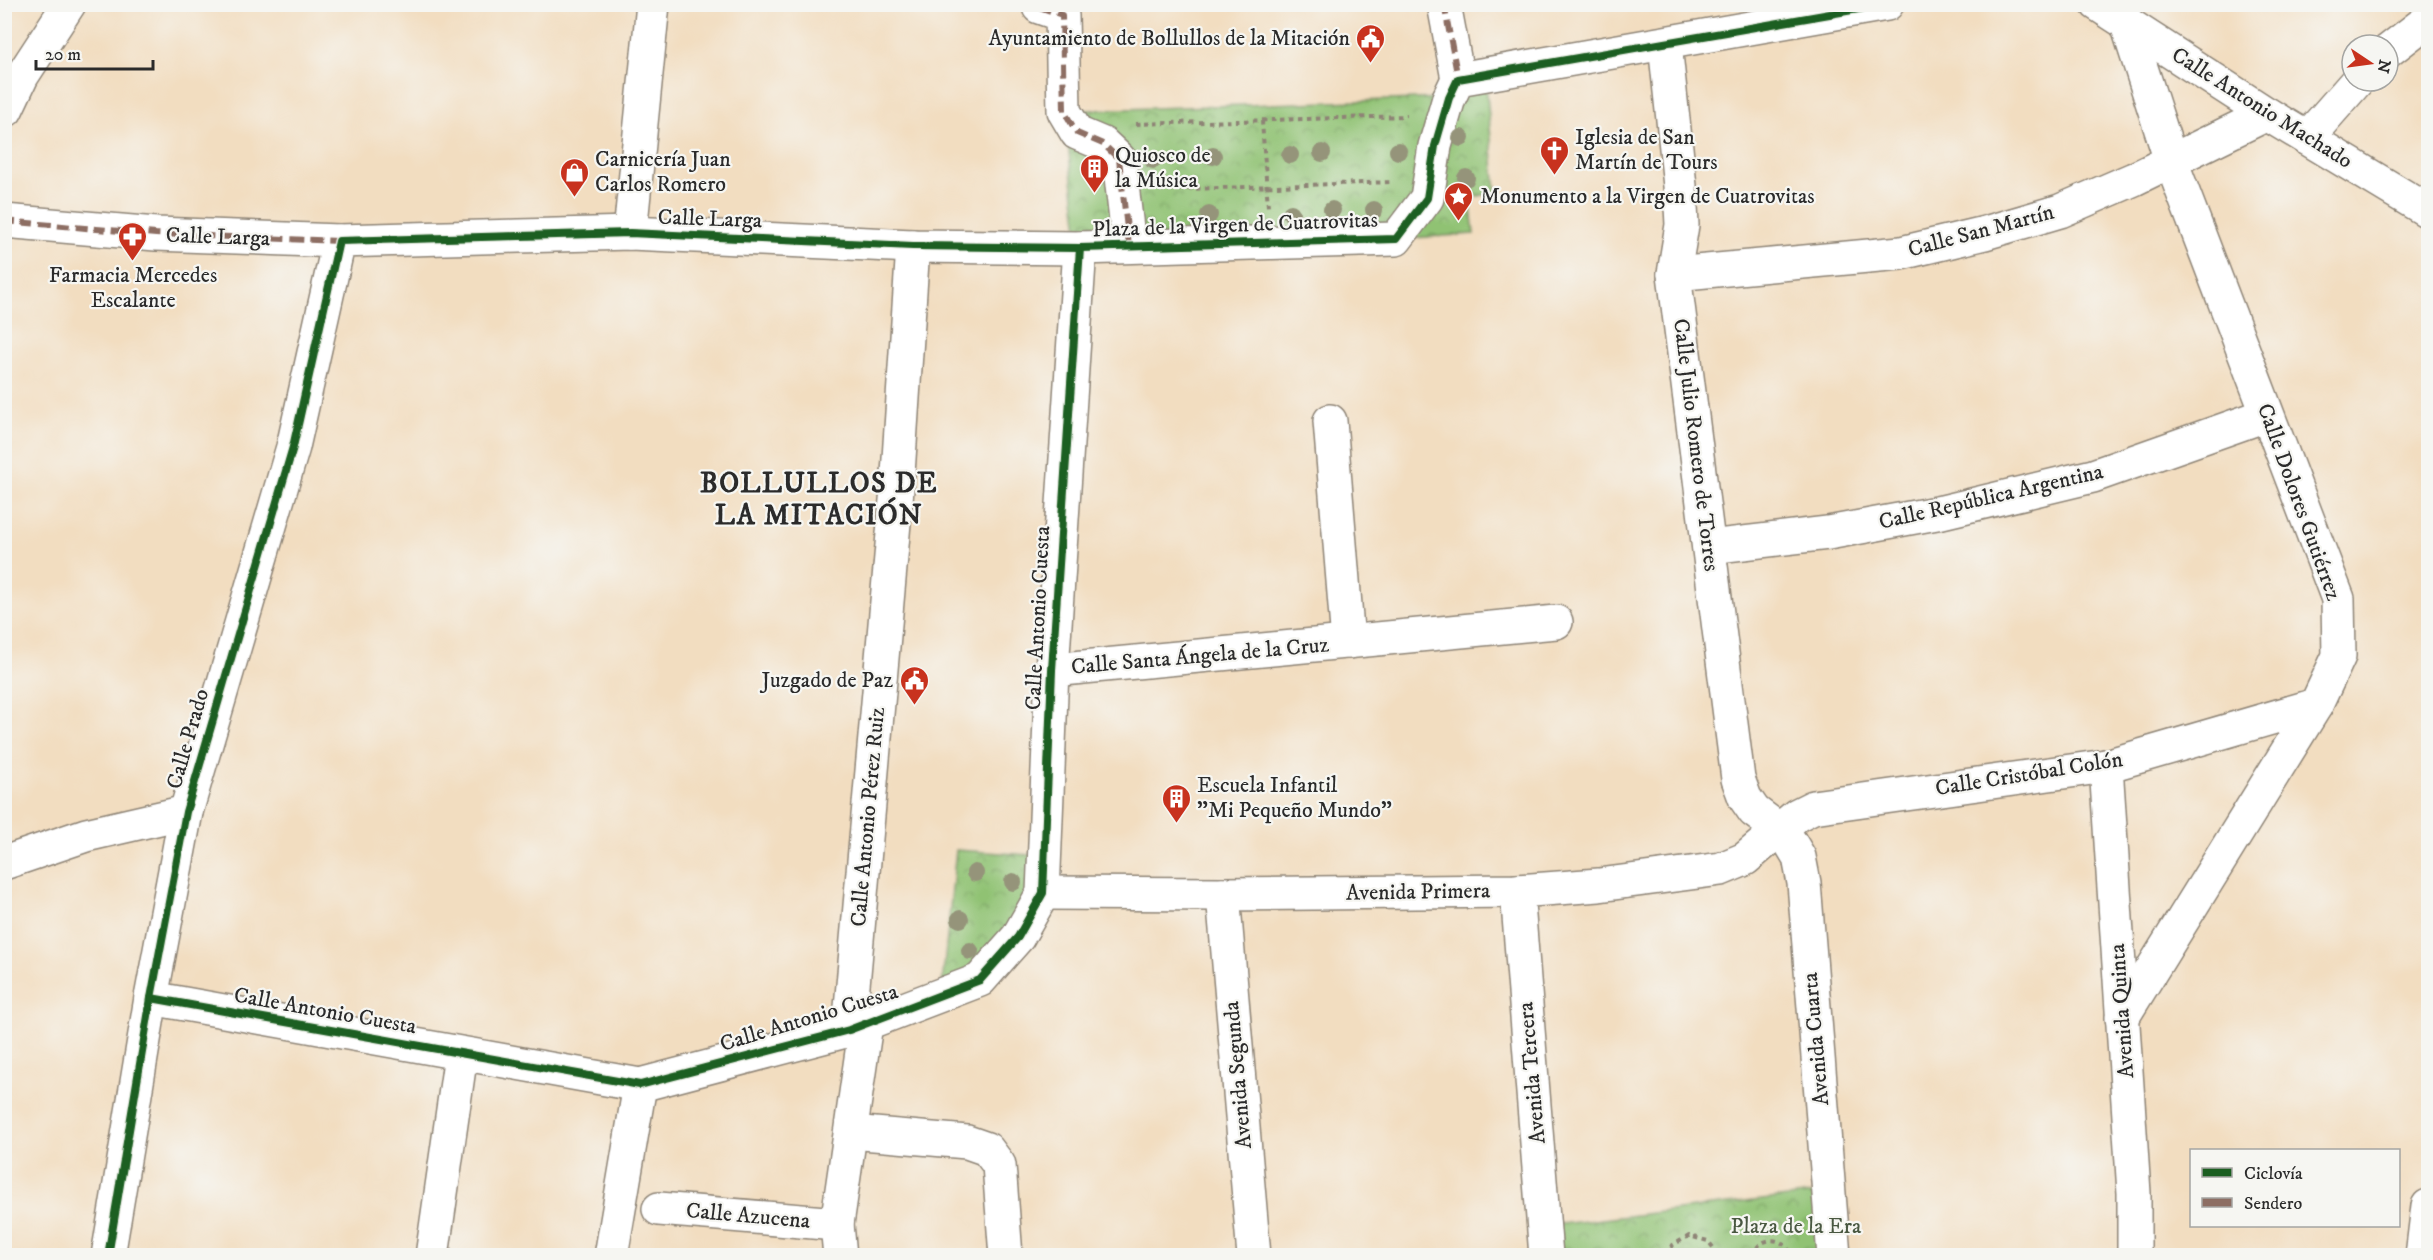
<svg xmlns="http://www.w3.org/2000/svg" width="2433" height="1260" font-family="'IM FELL DW Pica',serif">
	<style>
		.park { fill: url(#park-crowns); stroke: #5e764f; stroke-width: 1.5 }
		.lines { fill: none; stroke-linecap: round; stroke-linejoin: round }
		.pedestrian-casing { stroke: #8e8476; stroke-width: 36 }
		.minor-casing { stroke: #8e8476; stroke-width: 36 }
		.tertiary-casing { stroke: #8e8476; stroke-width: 36 }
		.path { stroke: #8e8476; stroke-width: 4; stroke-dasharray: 4.5 4.5; stroke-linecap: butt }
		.pedestrian { stroke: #fff; stroke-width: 33 }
		.minor { stroke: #fff; stroke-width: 33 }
		.tertiary { stroke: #fff; stroke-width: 33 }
		.quiet { stroke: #8d6e63; stroke-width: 6; stroke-dasharray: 12 6; stroke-linecap: butt }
		.cycleway-casing { stroke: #f6f6f2; stroke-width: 11 }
		.cycleway { stroke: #1b5e20; stroke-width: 8 }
		.tree { fill: #95947a }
		.labels { text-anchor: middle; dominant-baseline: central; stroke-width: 4.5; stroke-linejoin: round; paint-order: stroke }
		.poi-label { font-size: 22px; fill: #2b2b2b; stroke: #f6f6f2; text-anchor: start }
		.street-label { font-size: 22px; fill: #2b2b2b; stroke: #f6f6f2 }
		.park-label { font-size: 22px; fill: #495841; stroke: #f6f6f2 }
		.district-label { font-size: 28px; font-weight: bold; letter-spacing: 1.5px; fill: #2b2b2b; stroke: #f6f6f2 }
	</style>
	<defs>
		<pattern id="park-crowns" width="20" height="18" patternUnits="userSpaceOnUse" patternTransform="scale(1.5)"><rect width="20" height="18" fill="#90c273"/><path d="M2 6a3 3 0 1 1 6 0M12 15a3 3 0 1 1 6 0" fill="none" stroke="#769e5f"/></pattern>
	</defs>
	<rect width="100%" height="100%" fill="#f6f6f2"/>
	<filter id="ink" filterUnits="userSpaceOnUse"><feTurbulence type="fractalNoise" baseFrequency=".0167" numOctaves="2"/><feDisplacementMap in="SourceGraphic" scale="12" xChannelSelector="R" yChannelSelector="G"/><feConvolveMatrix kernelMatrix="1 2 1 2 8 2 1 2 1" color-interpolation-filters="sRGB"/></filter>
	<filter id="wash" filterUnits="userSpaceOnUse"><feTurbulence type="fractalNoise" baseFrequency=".008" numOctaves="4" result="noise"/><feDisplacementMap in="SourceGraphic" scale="24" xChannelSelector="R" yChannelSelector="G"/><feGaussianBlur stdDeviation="1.35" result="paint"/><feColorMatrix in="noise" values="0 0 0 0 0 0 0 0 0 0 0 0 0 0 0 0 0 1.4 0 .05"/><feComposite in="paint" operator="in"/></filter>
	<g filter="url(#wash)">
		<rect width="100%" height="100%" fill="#f2ddc0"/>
		<!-- park -->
		<g class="park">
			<polygon points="1485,74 1496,192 1470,198 1474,234 1396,239 1080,248 1064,111 1448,98"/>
			<polygon points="956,850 1045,856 1018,937 941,995"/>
			<polygon points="1829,1192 1834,1255 1546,1255 1545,1226"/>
		</g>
	</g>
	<g filter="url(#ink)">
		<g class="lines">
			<defs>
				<g id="pedestrian">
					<polyline points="1444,4 1458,79"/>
					<polyline points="1039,7 1062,15 1064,111 1077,133 1103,144 1119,159 1129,246"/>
					<polyline points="4,221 156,234 339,241"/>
				</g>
				<g id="minor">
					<polyline points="1665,44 1680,186 1682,225 1674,274 1738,779 1745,798 1754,811 1778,829 1790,842 1799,857 1804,883 1834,1256"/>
					<polyline points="2388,51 2428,20"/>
					<polyline points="6,110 22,76 69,4"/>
					<polyline points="2307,138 2357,81"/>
					<polyline points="630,233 653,4"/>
					<polyline points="1674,274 1901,253 1985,233 2060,211 2134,179 2267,114"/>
					<polyline points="1330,421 1348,642"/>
					<polyline points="1709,547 1828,533 1942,512 2093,476 2266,415"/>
					<polyline points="1052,670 1556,622"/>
					<polyline points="2106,766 2134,1193 2134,1256"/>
					<polyline points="4,863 86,835 186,812"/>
					<polyline points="1517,891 1546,1256"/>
					<polyline points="1043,893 1223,894 1517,891 1599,885 1721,869 1745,859 1797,815 1813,807 2106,766 2316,705"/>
					<polyline points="1223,894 1254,1256"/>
					<polyline points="151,998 640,1085 849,1030 980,980 1018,937 1043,893 1052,670 1080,248"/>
					<polyline points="2122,1018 2316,705 2339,656 2338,599 2171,161 2126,21"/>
					<polyline points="849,1030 897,489 913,246"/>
					<polyline points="851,1132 967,1142 987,1149 999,1165 1006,1256"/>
					<polyline points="659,1209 837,1224"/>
					<polyline points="108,1256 151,998 186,812 293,447 339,241 630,233 913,246 1080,248 1396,239 1427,198 1435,146 1449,98 1458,79 1887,4"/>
					<polyline points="432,1256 461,1054"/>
					<polyline points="611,1256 640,1085"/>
					<polyline points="840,1256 837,1224 866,1024"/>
					<polyline points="2422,1256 2428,1206"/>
				</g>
				<polyline id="tertiary" points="2097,4 2267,114 2428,211"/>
			</defs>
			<!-- pedestrian casing -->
			<use href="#pedestrian" class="pedestrian-casing"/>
			<!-- minor casing -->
			<use href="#minor" class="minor-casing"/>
			<!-- tertiary casing -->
			<use href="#tertiary" class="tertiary-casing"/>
			<!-- path -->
			<g class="path">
				<polyline points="1262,121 1268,207"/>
				<polyline points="1136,124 1407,116"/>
				<polyline points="1160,190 1393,182"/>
				<polyline points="1601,1256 1614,1252 1622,1256"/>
				<polyline points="1667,1256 1673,1245 1689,1236 1708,1241 1720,1256"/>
				<path d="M1753,1256c5,-21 33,-21 38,0"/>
			</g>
			<!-- pedestrian -->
			<use href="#pedestrian" class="pedestrian"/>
			<!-- minor -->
			<use href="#minor" class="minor"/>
			<!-- tertiary -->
			<use href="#tertiary" class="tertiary"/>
			<!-- quiet -->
			<g class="quiet">
				<polyline points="1444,4 1458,79"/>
				<polyline points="1039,7 1062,15 1064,111 1077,133 1103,144 1119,159 1129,246"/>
				<polyline points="4,121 6,110"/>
				<polyline points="4,221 156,234 339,241"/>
			</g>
			<defs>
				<g id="cycleway">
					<polyline points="151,998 640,1085 849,1030 980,980 1018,937 1043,893 1052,670 1080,248"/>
					<polyline points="108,1256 151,998 186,812 293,447 339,241 630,233 913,246 1080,248 1396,239 1427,198 1435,146 1449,98 1458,79 1887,4"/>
				</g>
			</defs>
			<!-- cycleway casing -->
			<use href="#cycleway" class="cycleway-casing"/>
			<!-- cycleway -->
			<use href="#cycleway" class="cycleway"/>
		</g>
		<!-- trees -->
		<g class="tree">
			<circle cx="1461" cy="138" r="9"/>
			<circle cx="1398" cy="151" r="9"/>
			<circle cx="1322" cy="153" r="9"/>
			<circle cx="1290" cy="155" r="9"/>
			<circle cx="1213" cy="156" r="9"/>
			<circle cx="1153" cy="160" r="9"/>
			<circle cx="1466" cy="178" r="9"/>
			<circle cx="1332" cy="210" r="9"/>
			<circle cx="1374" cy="210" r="9"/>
			<circle cx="1291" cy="213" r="9"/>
			<circle cx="1209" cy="215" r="9"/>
			<circle cx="975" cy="873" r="9"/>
			<circle cx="1013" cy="882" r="9"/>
			<circle cx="960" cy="919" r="9"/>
			<circle cx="970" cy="951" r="9"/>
		</g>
	</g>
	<!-- icons -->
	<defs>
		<symbol id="civic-pin" viewBox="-11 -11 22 30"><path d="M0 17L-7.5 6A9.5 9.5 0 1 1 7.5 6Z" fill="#c8321e" stroke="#f6f6f2"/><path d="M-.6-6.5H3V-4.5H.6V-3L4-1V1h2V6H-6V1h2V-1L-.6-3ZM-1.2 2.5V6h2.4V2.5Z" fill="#fff"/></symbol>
		<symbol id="church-pin" viewBox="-11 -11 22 30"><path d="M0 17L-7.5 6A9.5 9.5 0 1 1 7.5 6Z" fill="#c8321e" stroke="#f6f6f2"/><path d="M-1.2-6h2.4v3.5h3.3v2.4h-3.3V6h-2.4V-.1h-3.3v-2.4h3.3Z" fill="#fff"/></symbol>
		<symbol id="building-pin" viewBox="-11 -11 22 30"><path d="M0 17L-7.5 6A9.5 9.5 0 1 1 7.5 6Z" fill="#c8321e" stroke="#f6f6f2"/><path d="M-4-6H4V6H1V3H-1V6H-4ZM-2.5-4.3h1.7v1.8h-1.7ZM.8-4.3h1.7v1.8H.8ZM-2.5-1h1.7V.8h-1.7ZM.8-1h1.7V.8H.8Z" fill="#fff"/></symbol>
		<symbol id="shop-pin" viewBox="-11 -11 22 30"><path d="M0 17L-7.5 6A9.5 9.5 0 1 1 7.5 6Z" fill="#c8321e" stroke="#f6f6f2"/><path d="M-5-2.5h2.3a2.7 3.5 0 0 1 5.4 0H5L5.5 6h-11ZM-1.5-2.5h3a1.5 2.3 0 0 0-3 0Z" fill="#fff"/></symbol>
		<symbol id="sight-pin" viewBox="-11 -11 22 30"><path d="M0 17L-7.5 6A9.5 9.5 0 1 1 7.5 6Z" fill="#c8321e" stroke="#f6f6f2"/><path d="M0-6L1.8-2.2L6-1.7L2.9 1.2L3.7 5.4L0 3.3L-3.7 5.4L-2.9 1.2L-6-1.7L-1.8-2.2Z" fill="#fff"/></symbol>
		<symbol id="pharmacy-pin" viewBox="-11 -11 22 30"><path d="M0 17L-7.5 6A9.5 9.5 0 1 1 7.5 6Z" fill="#c8321e" stroke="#f6f6f2"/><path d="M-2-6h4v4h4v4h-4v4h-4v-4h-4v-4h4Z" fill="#fff"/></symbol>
	</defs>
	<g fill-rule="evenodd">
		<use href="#civic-pin" x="1354" y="22" width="33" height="45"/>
		<use href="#church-pin" x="1538" y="134" width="33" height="45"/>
		<use href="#building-pin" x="1078" y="152" width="33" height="45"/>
		<use href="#shop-pin" x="558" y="156" width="33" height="45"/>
		<use href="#sight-pin" x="1442" y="180" width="33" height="45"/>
		<use href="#pharmacy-pin" x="116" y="220" width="33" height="45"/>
		<use href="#civic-pin" x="898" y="664" width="33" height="45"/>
		<use href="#building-pin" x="1160" y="782" width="33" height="45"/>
	</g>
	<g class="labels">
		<!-- poi labels -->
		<g class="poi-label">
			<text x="1350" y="38" text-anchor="end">Ayuntamiento de Bollullos de la Mitación</text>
			<text x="1575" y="137">Iglesia de San<tspan x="1575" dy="25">Martín de Tours</tspan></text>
			<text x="1115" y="155">Quiosco de<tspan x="1115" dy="25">la Música</tspan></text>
			<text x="595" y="159">Carnicería Juan<tspan x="595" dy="25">Carlos Romero</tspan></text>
			<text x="1480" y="196">Monumento a la Virgen de Cuatrovitas</text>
			<text x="133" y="275" text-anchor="middle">Farmacia Mercedes<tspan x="133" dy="25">Escalante</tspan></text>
			<text x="893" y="680" text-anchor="end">Juzgado de Paz</text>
			<text x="1197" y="785">Escuela Infantil<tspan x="1197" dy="25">"Mi Pequeño Mundo"</tspan></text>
		</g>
		<!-- street labels -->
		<g class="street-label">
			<text transform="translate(2262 108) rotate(32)">Calle Antonio Machado</text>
			<text transform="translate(710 219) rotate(2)">Calle Larga</text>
			<text transform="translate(1235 225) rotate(-2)">Plaza de la Virgen de Cuatrovitas</text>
			<text transform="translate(1981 231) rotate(-15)">Calle San Martín</text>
			<text transform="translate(218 237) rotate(2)">Calle Larga</text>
			<text transform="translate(1696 445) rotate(83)">Calle Julio Romero de Torres</text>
			<text transform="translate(1991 497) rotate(-13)">Calle República Argentina</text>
			<text transform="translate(2299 502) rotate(70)">Calle Dolores Gutiérrez</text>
			<text transform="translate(1038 618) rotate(-87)">Calle Antonio Cuesta</text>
			<text transform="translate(1200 656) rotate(-5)">Calle Santa Ángela de la Cruz</text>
			<text transform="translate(188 739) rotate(-74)">Calle Prado</text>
			<text transform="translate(2029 774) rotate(-9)">Calle Cristóbal Colón</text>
			<text transform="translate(868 817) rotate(-85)">Calle Antonio Pérez Ruiz</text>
			<text transform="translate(1418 892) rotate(-1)">Avenida Primera</text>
			<text transform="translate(325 1011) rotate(10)">Calle Antonio Cuesta</text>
			<text transform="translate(2122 1011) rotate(-94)">Avenida Quinta</text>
			<text transform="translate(809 1018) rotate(-17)">Calle Antonio Cuesta</text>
			<text transform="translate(1816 1039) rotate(-95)">Avenida Cuarta</text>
			<text transform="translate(1532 1073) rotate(-95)">Avenida Tercera</text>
			<text transform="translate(1238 1075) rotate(-95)">Avenida Segunda</text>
			<text transform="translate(748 1216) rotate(5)">Calle Azucena</text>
		</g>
		<!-- park labels -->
		<g class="park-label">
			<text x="1796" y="1226">Plaza de la Era</text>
		</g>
		<!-- district labels -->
		<g class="district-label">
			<text x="819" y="483">BOLLULLOS DE<tspan x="819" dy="32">LA MITACIÓN</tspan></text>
		</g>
	</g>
	<!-- margin -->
	<rect width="2433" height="1260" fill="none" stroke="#f6f6f2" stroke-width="24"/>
	<!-- legend -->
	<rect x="2190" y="1149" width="210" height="78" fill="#f6f6f2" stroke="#a5a5a2" stroke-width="1.5"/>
	<rect x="2202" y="1168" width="30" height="9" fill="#1b5e20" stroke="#a5a5a2" stroke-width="1.5"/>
	<text x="2244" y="1179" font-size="18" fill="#2b2b2b">Ciclovía</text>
	<rect x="2202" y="1198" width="30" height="9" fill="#8d6e63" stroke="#a5a5a2" stroke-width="1.5"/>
	<text x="2244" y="1209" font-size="18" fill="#2b2b2b">Sendero</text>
	<!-- north arrow -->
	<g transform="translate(2370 63) rotate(103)"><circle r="28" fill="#f6f6f2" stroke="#a5a5a2" stroke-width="1.5"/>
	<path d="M0-4.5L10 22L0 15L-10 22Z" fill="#c8321e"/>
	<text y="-9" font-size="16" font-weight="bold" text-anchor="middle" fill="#2b2b2b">N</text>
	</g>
	<!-- scale -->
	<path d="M36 60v9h117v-9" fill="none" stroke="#2b2b2b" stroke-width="3"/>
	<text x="45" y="60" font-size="18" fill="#2b2b2b" stroke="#f6f6f2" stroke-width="4.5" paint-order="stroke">20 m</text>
</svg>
